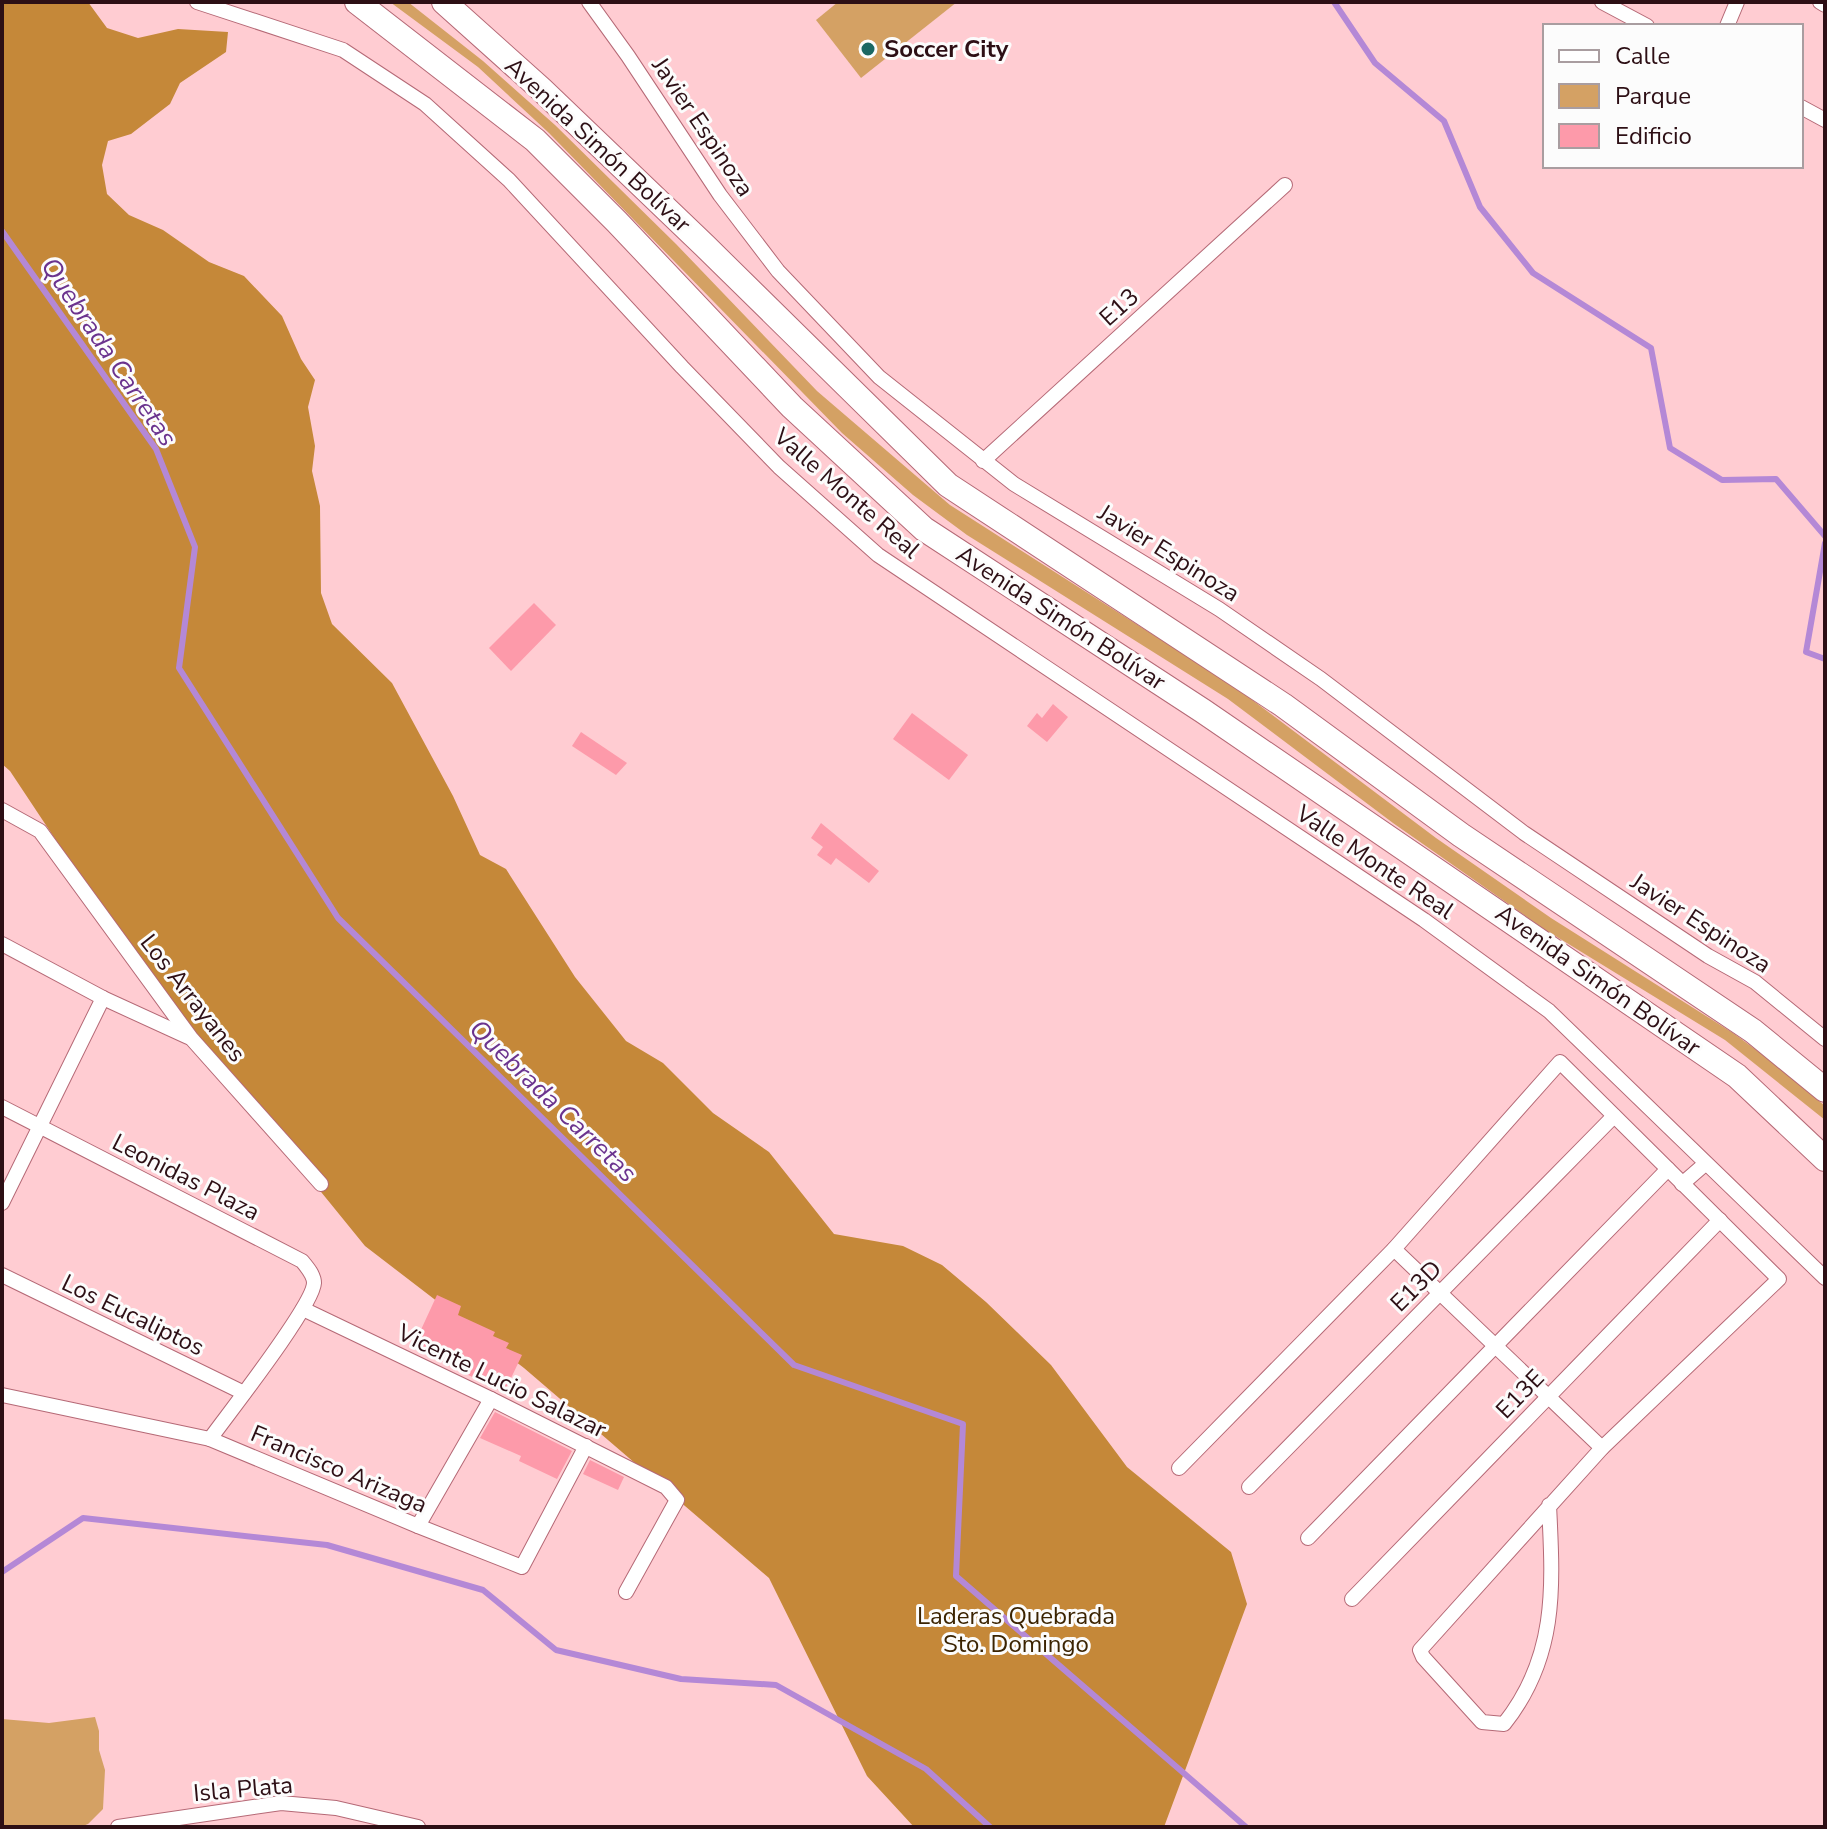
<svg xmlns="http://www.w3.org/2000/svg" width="1827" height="1829" font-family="'Nunito Sans',sans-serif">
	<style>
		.green { fill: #d4a164 }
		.forest { fill: #c58839 }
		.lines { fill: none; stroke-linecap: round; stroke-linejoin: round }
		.stream { stroke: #b488d6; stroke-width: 6 }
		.building { fill: #fd9aaa }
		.minor-casing { stroke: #b56976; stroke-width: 16 }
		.trunk-casing { stroke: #b56976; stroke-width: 26 }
		.minor { stroke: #fff; stroke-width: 14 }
		.trunk { stroke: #fff; stroke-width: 24 }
		.poi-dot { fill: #1b6763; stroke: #fcfcfc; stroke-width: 3 }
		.labels { text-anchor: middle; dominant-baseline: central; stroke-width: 6; stroke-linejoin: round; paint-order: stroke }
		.poi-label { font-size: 24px; font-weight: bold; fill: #2d0f15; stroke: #fcfcfc; text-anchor: start }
		.street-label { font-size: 24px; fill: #2d0f15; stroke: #fcfcfc }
		.park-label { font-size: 24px; fill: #3b2301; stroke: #fcfcfc }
		.water-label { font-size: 26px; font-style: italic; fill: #6b338e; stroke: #fcfcfc }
	</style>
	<rect width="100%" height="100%" fill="#ffccd2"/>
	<!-- green -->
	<g class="green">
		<polygon points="390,2 408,2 483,61 555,125 676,244 817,391 950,505 1235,687 1436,838 1551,918 1733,1033 1770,1060 1825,1106 1825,1120 1725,1040 1544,929 1393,823 1228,699 967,535 913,495 842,433 549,133 478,67"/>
		<polygon points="838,2 957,2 861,78 816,20"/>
		<polygon points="95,1717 99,1731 99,1750 105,1770 103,1809 88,1824 80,1827 2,1827 2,1719 49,1723"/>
	</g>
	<!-- forest -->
	<polygon class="forest" points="2,2 88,2 107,28 138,38 178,29 228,32 226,52 180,83 170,104 131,134 108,141 102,165 107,194 129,215 163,230 209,262 244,276 282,316 301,359 315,380 308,407 315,446 312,471 320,506 321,593 332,624 392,683 453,796 480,855 506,869 575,977 626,1041 663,1063 713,1113 769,1152 834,1234 903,1246 942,1265 986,1302 1051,1365 1127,1467 1231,1552 1247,1604 1164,1827 914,1827 867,1776 769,1578 524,1368 365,1246 235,1086 180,1027 10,771 2,764"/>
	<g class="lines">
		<!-- stream -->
		<g class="stream">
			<polyline points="1334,2 1375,63 1444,121 1480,207 1533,273 1651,348 1670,448 1722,480 1776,479 1825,536"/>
			<polyline points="2,231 156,449 195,547 179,668 338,918 794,1365 963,1424 956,1576 1246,1827"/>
			<polyline points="1825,543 1806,652 1825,659"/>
			<polyline points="2,1572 83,1518 327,1545 483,1590 556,1650 681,1679 776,1685 926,1769 990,1827"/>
		</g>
	</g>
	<!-- building -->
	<g class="building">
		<polygon points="534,603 556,625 511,671 489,648"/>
		<polygon points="1053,704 1068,717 1047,742 1027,726 1037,713 1042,718"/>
		<polygon points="912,713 968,755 949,780 893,739"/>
		<polygon points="581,732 627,763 616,775 572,746"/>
		<polygon points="821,823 879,871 869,883 836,858 831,865 817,855 823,847 811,838"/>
		<polygon points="437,1295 461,1306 458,1315 495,1332 493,1336 509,1343 506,1348 522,1355 504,1393 413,1347"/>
		<polygon points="495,1412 572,1451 557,1479 519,1461 521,1456 480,1438"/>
		<polygon points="590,1460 624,1477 618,1490 583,1474"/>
	</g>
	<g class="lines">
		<defs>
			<g id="minor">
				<polyline points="197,2 343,50 425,104 509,180 682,367 779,467 878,555 1424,920 1549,1011 1825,1278"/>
				<polyline points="589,2 628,56 720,195 778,271 879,377 1014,484 1219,609 1321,679 1524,833 1708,956 1755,982 1825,1039"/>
				<polyline points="1602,2 1647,26"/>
				<polyline points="1820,2 1825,5"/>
				<polyline points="1727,26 1737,2"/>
				<polyline points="1801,107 1825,120"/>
				<polyline points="983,461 1285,185"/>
				<polyline points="2,810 40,831 191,1038 321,1184"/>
				<polyline points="2,944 103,998 188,1037"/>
				<path d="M2,1107l300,154c5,6 12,14 12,22 -1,23 -86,131 -104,156"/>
				<polyline points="1682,1184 1705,1164"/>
				<polyline points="2,1203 103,998"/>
				<polyline points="1394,1249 1602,1448"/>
				<polyline points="2,1275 244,1393"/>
				<polyline points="303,1309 491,1399 666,1487 677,1500 626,1592"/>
				<polyline points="2,1395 210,1439 418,1526 522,1567 586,1446"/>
				<path d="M1179,1468l215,-219 166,-187 219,217 -177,169 -182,202 3,7 59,65 22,2c54,-68 49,-138 45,-219"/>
				<polyline points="1249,1487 1614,1116"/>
				<polyline points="418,1526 491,1399"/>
				<polyline points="1308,1538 1668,1169"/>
				<polyline points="1352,1599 1720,1220"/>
				<polyline points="118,1827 281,1803 336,1808 418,1827"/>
			</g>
			<g id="trunk">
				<polyline points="357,2 535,140 617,222 792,407 924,529 1203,711 1737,1076 1825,1159"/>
				<polyline points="444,2 541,89 705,246 948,485 1283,705 1461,835 1753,1031 1825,1090"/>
			</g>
		</defs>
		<!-- minor casing -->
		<use href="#minor" class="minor-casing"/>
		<!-- trunk casing -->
		<use href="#trunk" class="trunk-casing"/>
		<!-- minor -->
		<use href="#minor" class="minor"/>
		<!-- trunk -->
		<use href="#trunk" class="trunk"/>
	</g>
	<!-- markers -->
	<circle class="poi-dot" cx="868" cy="49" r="8"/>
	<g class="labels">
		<!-- poi labels -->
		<g class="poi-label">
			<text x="884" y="49">Soccer City</text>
		</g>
		<!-- street labels -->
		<g class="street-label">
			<text transform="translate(703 127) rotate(56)">Javier Espinoza</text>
			<text transform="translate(598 145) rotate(43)">Avenida Simón Bolívar</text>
			<text transform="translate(1119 307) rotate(-42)">E13</text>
			<text transform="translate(847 493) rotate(41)">Valle Monte Real</text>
			<text transform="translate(1169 553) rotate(32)">Javier Espinoza</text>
			<text transform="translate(1061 618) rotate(33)">Avenida Simón Bolívar</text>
			<text transform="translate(1375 862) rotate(34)">Valle Monte Real</text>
			<text transform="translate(1701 923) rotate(33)">Javier Espinoza</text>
			<text transform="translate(1598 980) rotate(35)">Avenida Simón Bolívar</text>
			<text transform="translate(193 998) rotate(52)">Los Arrayanes</text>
			<text transform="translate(186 1177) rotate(27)">Leonidas Plaza</text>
			<text transform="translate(1416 1286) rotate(-45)">E13D</text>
			<text transform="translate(133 1315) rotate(26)">Los Eucaliptos</text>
			<text transform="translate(502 1381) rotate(26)">Vicente Lucio Salazar</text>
			<text transform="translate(1520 1394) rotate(-46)">E13E</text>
			<text transform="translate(339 1469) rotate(23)">Francisco Arizaga</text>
			<text transform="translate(243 1789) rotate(-5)">Isla Plata</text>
		</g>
		<!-- park labels -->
		<g class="park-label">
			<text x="1016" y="1616">Laderas Quebrada<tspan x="1016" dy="28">Sto. Domingo</tspan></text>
		</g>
		<!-- water labels -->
		<g class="water-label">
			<text transform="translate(109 352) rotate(56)">Quebrada Carretas</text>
			<text transform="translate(553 1101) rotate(44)">Quebrada Carretas</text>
		</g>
	</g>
	<!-- border -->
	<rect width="1827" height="1829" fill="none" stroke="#2d0f15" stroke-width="8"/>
	<!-- legend -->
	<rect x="1543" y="24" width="260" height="144" fill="#fcfcfc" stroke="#a99da0" stroke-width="2"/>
	<rect x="1559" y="50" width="40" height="12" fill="#ffffff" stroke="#a99da0" stroke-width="2"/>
	<text x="1615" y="64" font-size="24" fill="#2d0f15">Calle</text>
	<rect x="1559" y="84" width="40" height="24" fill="#d4a164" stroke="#a99da0" stroke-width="2"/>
	<text x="1615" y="104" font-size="24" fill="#2d0f15">Parque</text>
	<rect x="1559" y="124" width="40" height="24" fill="#fd9aaa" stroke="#a99da0" stroke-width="2"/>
	<text x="1615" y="144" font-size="24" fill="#2d0f15">Edificio</text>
</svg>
